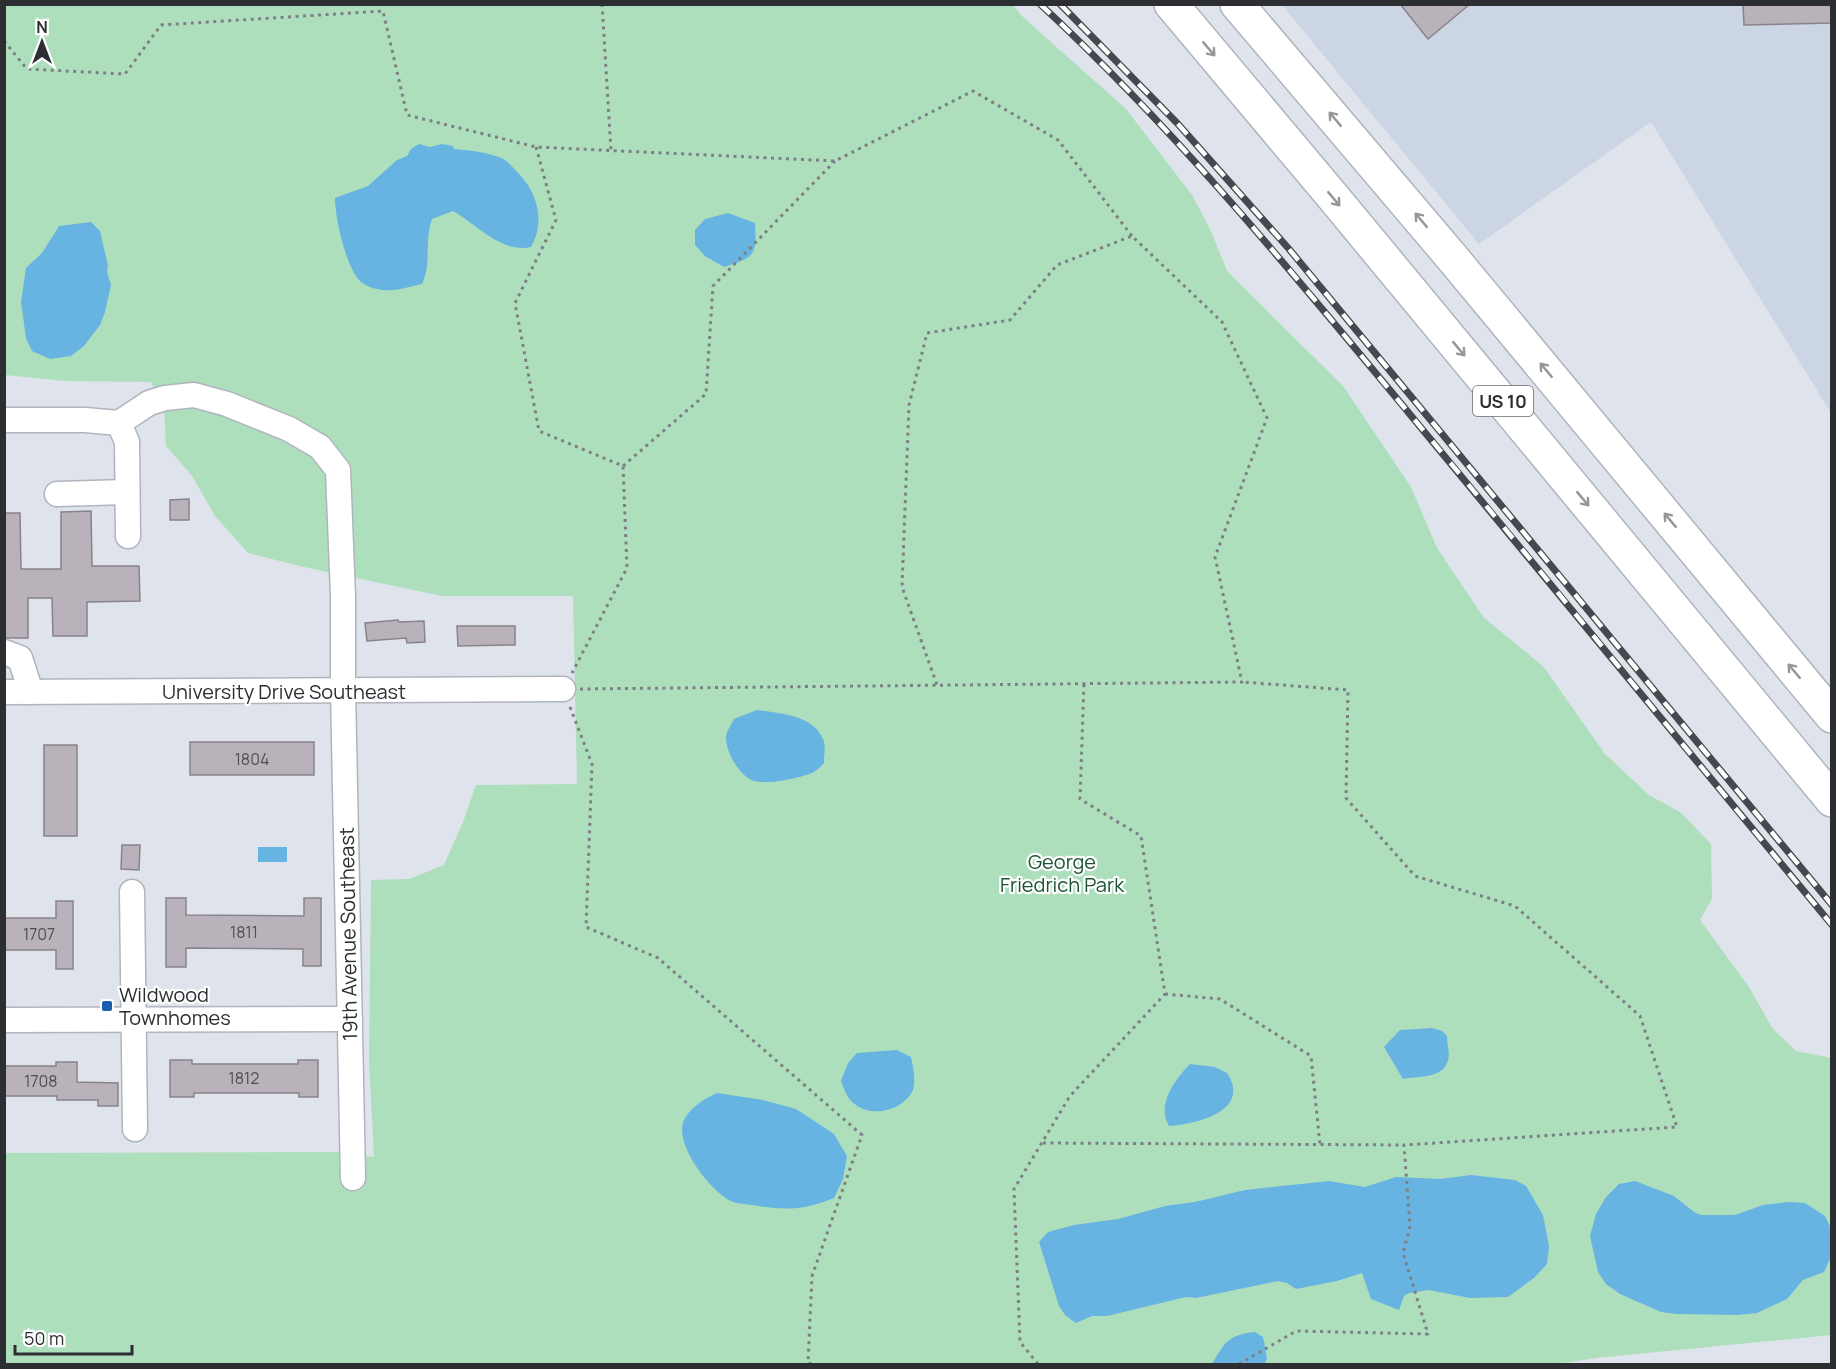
<svg xmlns="http://www.w3.org/2000/svg" width="1836" height="1369" font-family="Manrope,sans-serif">
	<style>
		.built { fill: #ccd5e4 }
		.green { fill: #aedfbd }
		.water { fill: #67b3e1 }
		.building { fill: #b9b2ba; stroke: #898289; stroke-width: 1.5 }
		.lines { fill: none; stroke-linecap: round; stroke-linejoin: round }
		.minor-casing { stroke: #b0b5bd; stroke-width: 27 }
		.highway-casing { stroke: #b0b5bd; stroke-width: 36 }
		.path { stroke: #7c8086; stroke-width: 3; stroke-dasharray: 3 4.5; stroke-linecap: butt }
		.minor { stroke: #fff; stroke-width: 24 }
		.highway { stroke: #fff; stroke-width: 33 }
		.rail-casing { stroke: #46484d; stroke-width: 7 }
		.rail { stroke: #fff; stroke-width: 4.5; stroke-dasharray: 14; stroke-linecap: butt }
		.oneway { stroke: #969698 }
		.poi-dot { fill: #185faf; stroke: #fff; stroke-width: 2 }
		.labels { text-anchor: middle; dominant-baseline: central; stroke-width: 4.5; stroke-linejoin: round; paint-order: stroke }
		.number-label { font-size: 16px; fill: #4f4f54 }
		.shield { fill: #fff; stroke: #6b6d70; stroke-width: 1.5 }
		.shield-label { font-size: 18px; font-weight: bold; fill: #2c2e32 }
		.street-label { font-size: 20px; fill: #2c2e32; stroke: #fff }
		.park-label { font-size: 20px; fill: #1c5333; stroke: #fff }
		.poi-label { font-size: 20px; fill: #2c2e32; stroke: #fff; text-anchor: start }
	</style>
	<rect width="100%" height="100%" fill="#dee3ec"/>
	<!-- built -->
	<polygon class="built" points="1282,5 1831,5 1831,413 1651,122 1479,244"/>
	<!-- green -->
	<polygon class="green" points="5,5 1013,5 1024,18 1126,109 1192,195 1210,229 1227,271 1343,386 1411,487 1437,548 1484,618 1543,666 1605,754 1649,795 1680,812 1711,844 1712,899 1700,920 1749,987 1773,1029 1796,1051 1831,1058 1831,1335 1596,1358 1557,1364 5,1364 4,1153 339,1152 374,1157 369,1062 371,880 409,879 444,865 463,822 476,785 577,784 573,596 442,596 304,567 248,553 215,516 192,476 166,446 164,406 151,382 65,381 5,375"/>
	<!-- water -->
	<g class="water">
		<path d="M419,144l11,3 12,-3 11,2 1,3c15,1 30,3 45,8 9,3 14,11 21,18 18,19 25,48 11,72 -29,7 -55,-23 -78,-36l-21,8c-8,21 0,44 -10,65 -15,3 -30,9 -45,5 -5,-1 -13,-4 -17,-8 -14,-14 -25,-63 -25,-83l33,-12 29,-26 10,-4 4,-7z"/>
		<path d="M728,213l27,10c2,34 -1,34 -31,44l-19,-11 -10,-11v-15l10,-11z"/>
		<polygon points="91,222 100,231 108,266 107,272 111,285 105,312 100,325 84,346 71,356 50,359 32,351 26,338 21,302 26,268 42,253 59,226"/>
		<path d="M757,710c22,3 57,5 66,29 3,7 1,16 1,24 -3,3 -7,7 -10,9 -13,6 -46,13 -60,9 -15,-5 -29,-30 -28,-45 1,-6 6,-12 8,-17z"/>
		<rect x="258" y="847" width="29" height="15"/>
		<path d="M1432,1028l10,3 5,5c0,8 3,17 1,24 -4,19 -31,16 -45,19l-19,-32 16,-17z"/>
		<path d="M897,1050l14,7c2,10 5,23 2,33 -9,20 -40,28 -57,15 -9,-6 -11,-14 -15,-24l7,-18 9,-10z"/>
		<path d="M1190,1064l25,3 12,6c25,38 -31,51 -58,53 -13,-22 6,-46 21,-62z"/>
		<path d="M717,1093l46,7 33,9 38,25 13,22 -4,23 -9,19c-29,12 -50,13 -81,7 -7,-1 -16,-1 -22,-4 -21,-10 -60,-60 -46,-83 7,-12 21,-20 32,-25z"/>
		<polygon points="1471,1175 1515,1180 1526,1186 1543,1215 1549,1246 1547,1264 1535,1277 1508,1297 1470,1298 1429,1290 1409,1293 1404,1296 1399,1310 1371,1299 1362,1273 1337,1281 1296,1289 1287,1283 1278,1281 1196,1298 1186,1297 1107,1316 1092,1316 1076,1323 1065,1315 1059,1306 1039,1242 1048,1232 1074,1225 1118,1219 1165,1206 1195,1202 1245,1190 1329,1181 1365,1187 1396,1177 1440,1179"/>
		<polygon points="1635,1181 1674,1196 1694,1212 1701,1215 1735,1215 1763,1205 1789,1202 1805,1203 1825,1216 1831,1228 1831,1257 1824,1272 1803,1280 1787,1299 1757,1313 1738,1315 1676,1314 1661,1312 1620,1294 1606,1284 1598,1272 1590,1236 1596,1214 1606,1197 1619,1184"/>
		<path d="M1255,1332l8,5 4,21 -2,6h-53c13,-22 16,-29 43,-32z"/>
	</g>
	<!-- building -->
	<g class="building">
		<polygon points="1400,4 1470,4 1428,39"/>
		<polygon points="1743,4 1832,4 1832,23 1744,25"/>
		<polygon points="189,499 189,520 170,520 170,500"/>
		<polygon points="91,511 92,566 139,566 140,601 87,602 87,636 53,636 52,598 28,598 28,638 4,638 4,513 20,513 21,569 61,569 61,512"/>
		<polygon points="398,620 399,622 424,621 425,642 407,643 406,638 367,641 365,623"/>
		<polygon points="457,626 515,626 515,645 458,646"/>
		<rect x="190" y="742" width="124" height="33"/>
		<rect x="44" y="745" width="33" height="91"/>
		<polygon points="122,845 140,845 139,870 121,869"/>
		<polygon points="166,898 186,898 186,915 304,916 304,898 321,898 321,966 303,966 303,949 186,948 186,967 166,967"/>
		<polygon points="56,901 73,901 73,969 56,969 56,950 4,950 4,918 56,918"/>
		<polygon points="170,1060 192,1060 192,1064 298,1064 298,1060 318,1060 318,1097 299,1097 299,1093 194,1093 194,1097 170,1097"/>
		<polygon points="56,1062 77,1062 77,1082 118,1083 118,1106 98,1106 98,1100 57,1100 57,1096 4,1096 4,1066 56,1066"/>
	</g>
	<g class="lines">
		<defs>
			<g id="minor">
				<polyline points="4,420 85,420 119,423 127,442 128,536"/>
				<polyline points="119,423 149,403 165,398 194,395 227,404 289,429 320,447 338,470 343,596 343,690 353,1178"/>
				<polyline points="57,494 127,492"/>
				<polyline points="4,652 20,658 31,692"/>
				<polyline points="4,692 563,689"/>
				<polyline points="132,892 135,1129"/>
				<polyline points="4,1020 350,1019"/>
			</g>
			<g id="highway">
				<polyline points="1171,4 1334,198 1832,800"/>
				<polyline points="1237,4 1455,261 1832,716"/>
			</g>
		</defs>
		<!-- minor casing -->
		<use href="#minor" class="minor-casing"/>
		<!-- highway casing -->
		<use href="#highway" class="highway-casing"/>
		<!-- path -->
		<g class="path">
			<polyline points="602,4 611,151"/>
			<polyline points="4,41 27,69 125,74 161,25 383,11 407,115 536,147 835,161 973,91 1058,140 1132,236"/>
			<polyline points="536,147 556,220 515,303 539,431 623,466 627,568 572,673"/>
			<polyline points="623,466 706,394 713,286 835,161"/>
			<polyline points="580,689 1242,682 1215,557 1267,418 1222,322 1132,236 1057,265 1010,320 927,333 909,405 902,587 937,685"/>
			<polyline points="570,707 592,764 586,927 658,958 862,1135 812,1276 808,1363 813,1364"/>
			<polyline points="1165,994 1220,999 1311,1056 1320,1145"/>
			<polyline points="1043,1143 1404,1145"/>
			<polyline points="1038,1364 1020,1342 1014,1189 1070,1096 1165,994 1141,836 1080,799 1084,683"/>
			<polyline points="1239,1364 1296,1331 1428,1334 1403,1253 1410,1226 1404,1145 1677,1127 1640,1016 1515,906 1415,876 1346,798 1348,690 1242,682"/>
		</g>
		<!-- minor -->
		<use href="#minor" class="minor"/>
		<!-- highway -->
		<use href="#highway" class="highway"/>
		<defs>
			<g id="rail">
				<path d="M1040,4c135,125 251,267 368,408 142,170 282,342 424,513"/>
				<polyline points="1060,4 1178,124 1289,249 1832,905"/>
			</g>
		</defs>
		<!-- rail casing -->
		<use href="#rail" class="rail-casing"/>
		<!-- rail -->
		<use href="#rail" class="rail"/>
	</g>
	<!-- one-way arrows -->
	<defs><path id="oneway-shaft" d="M-6 0H5M1.5-3L5.5 0L1.5 3" fill="none" stroke-width="1.6" stroke-linecap="round" stroke-linejoin="round" transform="scale(1.5)"/></defs>
	<g class="oneway">
		<use href="#oneway-shaft" transform="translate(1209 49) rotate(50)"/>
		<use href="#oneway-shaft" transform="translate(1335 119) rotate(-130)"/>
		<use href="#oneway-shaft" transform="translate(1334 199) rotate(50)"/>
		<use href="#oneway-shaft" transform="translate(1421 220) rotate(-130)"/>
		<use href="#oneway-shaft" transform="translate(1459 349) rotate(50)"/>
		<use href="#oneway-shaft" transform="translate(1546 370) rotate(-130)"/>
		<use href="#oneway-shaft" transform="translate(1583 499) rotate(50)"/>
		<use href="#oneway-shaft" transform="translate(1670 520) rotate(-130)"/>
		<use href="#oneway-shaft" transform="translate(1794 671) rotate(-130)"/>
	</g>
	<!-- markers -->
	<rect class="poi-dot" x="101" y="1000" width="12" height="12" rx="3"/>
	<g class="labels">
		<!-- number labels -->
		<g class="number-label">
			<text x="252" y="759">1804</text>
			<text x="244" y="932">1811</text>
			<text x="39" y="934">1707</text>
			<text x="244" y="1078">1812</text>
			<text x="41" y="1081">1708</text>
		</g>
		<!-- shield labels -->
		<rect class="shield" x="1473" y="386" width="60" height="30" rx="4.5"/>
		<g class="shield-label">
			<text x="1503" y="401">US 10</text>
		</g>
		<!-- street labels -->
		<g class="street-label">
			<text x="284" y="691">University Drive Southeast</text>
			<text transform="translate(348 934) rotate(-91)">19th Avenue Southeast</text>
		</g>
		<!-- park labels -->
		<g class="park-label">
			<text x="1062" y="861">George<tspan x="1062" dy="23">Friedrich Park</tspan></text>
		</g>
		<!-- poi labels -->
		<g class="poi-label">
			<text x="119" y="994">Wildwood<tspan x="119" dy="23">Townhomes</tspan></text>
		</g>
	</g>
	<!-- border -->
	<rect width="1836" height="1369" fill="none" stroke="#2c2e32" stroke-width="12"/>
	<!-- north arrow -->
	<g transform="translate(42 42)" stroke="#ffffff" stroke-width="4.5" paint-order="stroke">
	<path d="M0-4.5L10 22L0 15L-10 22Z" fill="#2c2e32"/>
	<text y="-9" font-size="16" font-weight="bold" text-anchor="middle" fill="#2c2e32">N</text>
	</g>
	<!-- scale -->
	<path d="M15 1345v9h117v-9" fill="none" stroke="#2c2e32" stroke-width="3"/>
	<text x="24" y="1345" font-size="18" fill="#2c2e32" stroke="#ffffff" stroke-width="4.5" paint-order="stroke">50 m</text>
</svg>
